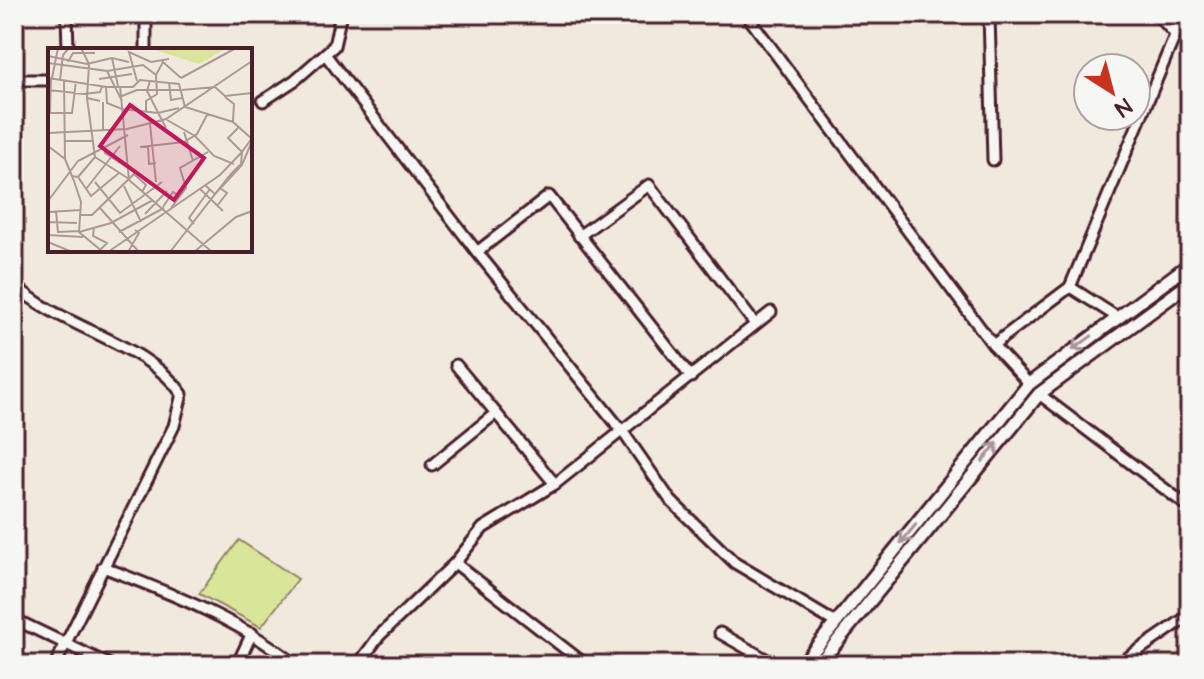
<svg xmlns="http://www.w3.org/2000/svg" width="1204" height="679" font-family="'Architects Daughter',sans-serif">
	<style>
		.green { fill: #d9e699; stroke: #928262; stroke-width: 2 }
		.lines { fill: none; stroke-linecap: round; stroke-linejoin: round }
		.minor-casing { stroke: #4a1f2b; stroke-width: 15 }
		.tertiary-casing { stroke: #4a1f2b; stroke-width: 17 }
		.minor { stroke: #f6f6f2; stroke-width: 9 }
		.tertiary { stroke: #f6f6f2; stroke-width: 11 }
		.oneway { stroke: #a99598 }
		.inset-road { fill: none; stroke: #ae9896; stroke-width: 2 }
		.view { fill: #c2185b; fill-opacity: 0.15; stroke: #c2185b; stroke-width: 4 }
		.inset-edge { fill: none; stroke: #4a1f2b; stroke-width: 4 }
	</style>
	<rect width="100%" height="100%" fill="#f0e9de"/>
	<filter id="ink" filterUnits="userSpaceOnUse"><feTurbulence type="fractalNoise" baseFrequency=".0125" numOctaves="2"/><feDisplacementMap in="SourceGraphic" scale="16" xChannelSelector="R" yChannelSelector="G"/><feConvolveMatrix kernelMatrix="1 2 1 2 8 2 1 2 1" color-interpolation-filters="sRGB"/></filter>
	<g filter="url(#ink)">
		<!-- green -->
		<polygon class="green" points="239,540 298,579 261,627 199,594"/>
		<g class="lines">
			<defs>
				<g id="minor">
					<polyline points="67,14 68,50"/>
					<polyline points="146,14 146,50"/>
					<polyline points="746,14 993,345 1029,384"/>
					<polyline points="989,14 993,160"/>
					<polyline points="1157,14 1174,33"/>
					<polyline points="325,54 477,252 623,432 671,501 735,563 836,623"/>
					<polyline points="14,80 50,80"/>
					<polyline points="263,101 295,80 334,46 341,14"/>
					<polyline points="579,236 649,185 755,324"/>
					<polyline points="477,252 549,196 691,377"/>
					<path d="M14,284c45,44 133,58 168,110l-8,32 -119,239"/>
					<polyline points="1070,287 1117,317"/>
					<polyline points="993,345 1070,287 1184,14"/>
					<polyline points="456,365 555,484"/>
					<polyline points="1039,394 1190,508"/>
					<polyline points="432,465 496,413"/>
					<polyline points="455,563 586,665"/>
					<path d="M103,567c69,27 135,52 193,98"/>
					<polyline points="14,619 110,665"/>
					<polyline points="720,633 776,665"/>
					<polyline points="237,665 252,633"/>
					<polyline points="358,665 379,636 455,563 483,528 555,484 771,312"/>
					<polyline points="1117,665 1190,615"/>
				</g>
				<g id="tertiary">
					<polyline points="802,665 1029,384 1190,264"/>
					<polyline points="818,665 1039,394 1190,283"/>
				</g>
			</defs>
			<!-- minor casing -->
			<use href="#minor" class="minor-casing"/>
			<!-- tertiary casing -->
			<use href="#tertiary" class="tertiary-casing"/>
			<!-- minor -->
			<use href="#minor" class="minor"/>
			<!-- tertiary -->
			<use href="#tertiary" class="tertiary"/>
		</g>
		<!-- one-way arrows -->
		<defs><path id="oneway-shaft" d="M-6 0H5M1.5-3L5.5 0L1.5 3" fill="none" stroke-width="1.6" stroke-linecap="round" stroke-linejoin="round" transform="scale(2)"/></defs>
		<g class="oneway">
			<use href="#oneway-shaft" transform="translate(1082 343) rotate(144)"/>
			<use href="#oneway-shaft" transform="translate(990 452) rotate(-51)"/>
			<use href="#oneway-shaft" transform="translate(908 534) rotate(129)"/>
		</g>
	</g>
	<!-- overview -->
	<g transform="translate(48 48)">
		<rect width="204" height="204" fill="#f0e9de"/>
		<path d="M101,0h78l-28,16z" fill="#d9e699"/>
		<path class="inset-road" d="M33,0l8,16 -2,34 13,3M0,8l39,8 25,-6 17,4M64,10l6,28M20,14l5,-9h22M0,15l59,8 15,30M59,23l36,-6 13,10M0,30l59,9h26l7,-7 39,4 6,23 48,15 19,17M4,30l6,-30M133,30l55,-30M3,31l-1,34h22l4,-32M51,31l33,-5M12,32l3,-25 6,-7M16,33l1,78M89,33l-8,-29 22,10 18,-3M102,33l-3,10 19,37M121,34l2,18 11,-2M72,38l9,94 83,72M58,39l1,16 15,6 36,4 21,-5M1,42l35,4 16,-2 2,-6M134,42l33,-3 10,9 27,-3M74,48l15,-6h44M177,49l9,7 -1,17M39,50l8,59 34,22M98,63v-10l11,-7 -1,-19 7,-13 18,16M119,72l28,16 19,20 20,8M102,76l6,58M190,80l-10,10 14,14M55,82v-28M136,84l9,29M0,85l79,-4 39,-10 86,-58M204,90l-10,14 -1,12 -10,10 -16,20 27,-29 10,-24M17,93h29M0,98l17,13 9,22 7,21 -2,30 24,20M55,98l2,7 23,15M100,98l1,18 7,-1M92,99l44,-5 13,-8 11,-21M23,128l7,1 13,19 28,-23M30,129l17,-20M47,134l25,31 42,-31M76,138l17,36M38,141l34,-43M152,141l23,22M0,153l30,-40 50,-26M169,158l10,-13 -7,-5M115,159l10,-15 6,4M52,160l39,44M123,160l15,-20 -6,-20 28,-16M8,163l2,21 21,-1M1,164l31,-2M97,166l22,-23M31,167h13l42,-41 12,11 -4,7M0,174l29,1M146,176l-5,-6 21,-29M46,180l-1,8 14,7 -6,6M31,184l32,-9 42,-23M71,184l45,-24M0,187l1,-35M0,187l35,2M0,194l24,10M60,204l112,-77 22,-23M80,204l11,-19 -4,-3M122,204l45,-58 -10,-9M146,204l42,-35 16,-6"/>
		<path class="view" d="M82,57l74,53 -30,42 -74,-54z"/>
		<rect width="204" height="204" class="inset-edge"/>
	</g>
	<!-- margin -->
	<rect width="1204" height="679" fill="none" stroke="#f6f6f2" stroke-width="48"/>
	<rect x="24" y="24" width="1156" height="631" fill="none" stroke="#4a1f2b" stroke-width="3" filter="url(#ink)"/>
	<!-- north arrow -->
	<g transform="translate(1112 92) rotate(144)"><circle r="38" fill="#f6f6f2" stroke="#b1a0a2" stroke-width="2"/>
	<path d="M0-6L14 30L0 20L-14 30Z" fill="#c8321e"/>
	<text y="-12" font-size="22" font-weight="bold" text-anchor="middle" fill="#4a1f2b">N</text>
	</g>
</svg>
